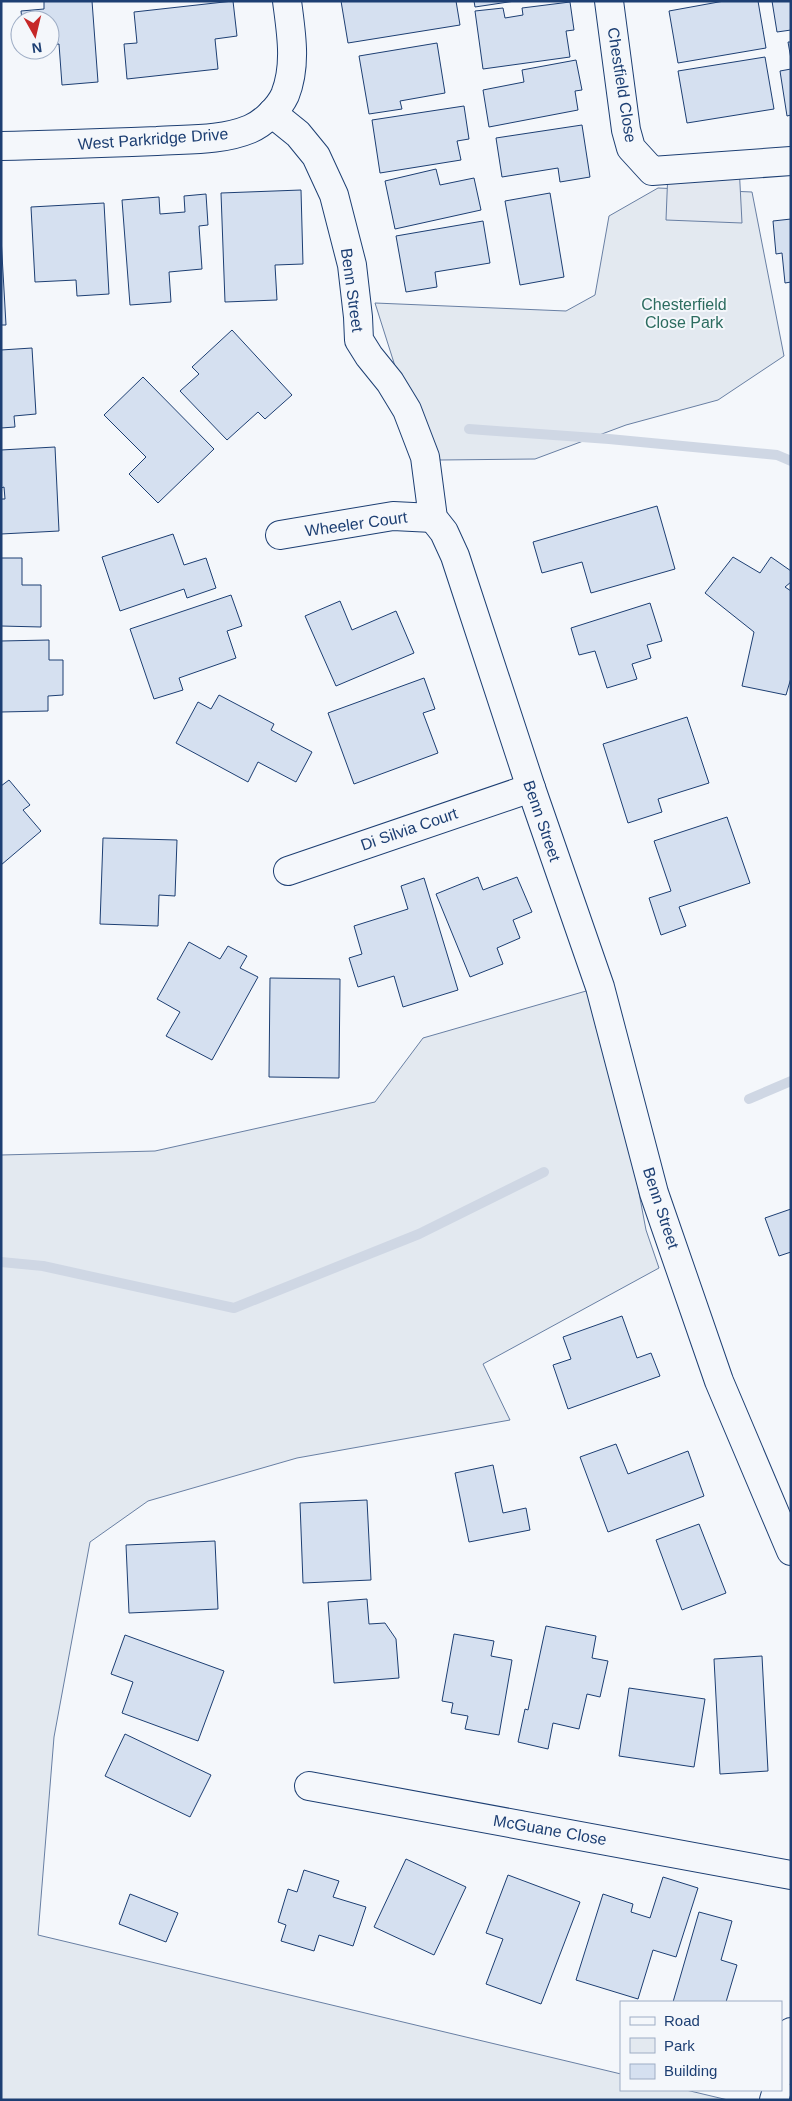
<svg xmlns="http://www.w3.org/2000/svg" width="792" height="2101" font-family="Arial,sans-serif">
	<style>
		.green { fill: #e3e9f0; stroke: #687fa3 }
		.parking { fill: #e3e8f0; stroke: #687fa3 }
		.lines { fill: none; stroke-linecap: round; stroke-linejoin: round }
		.stream { stroke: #cfd7e4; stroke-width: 10 }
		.building { fill: #d5e0f0; stroke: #1d3f73 }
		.minor-casing { stroke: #1d3f73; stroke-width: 30 }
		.minor { stroke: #f4f7fb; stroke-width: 28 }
		.labels { text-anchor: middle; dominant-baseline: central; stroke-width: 4; stroke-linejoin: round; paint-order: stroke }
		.street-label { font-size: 16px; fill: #1d3f73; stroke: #f4f7fb }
		.park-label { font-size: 16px; fill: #2c6c60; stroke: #f4f7fb }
	</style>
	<rect width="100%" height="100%" fill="#f4f7fb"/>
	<!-- green -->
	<g class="green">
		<polygon points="658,188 752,192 784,356 718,400 626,425 535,459 440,460 401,385 375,303 566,311 595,295 609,216"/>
		<polygon points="600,987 646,1230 659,1268 483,1364 510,1420 297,1458 148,1501 90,1542 54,1737 38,1935 621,2074 621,2090 686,2090 728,2100 1,2100 1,1155 155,1151 375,1102 423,1038"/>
	</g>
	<!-- parking -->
	<polygon class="parking" points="739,165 742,223 666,220 668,170"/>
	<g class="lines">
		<!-- stream -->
		<g class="stream">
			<polyline points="469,429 609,439 777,455 791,461"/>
			<polyline points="749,1099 791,1081"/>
			<polyline points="1,1262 43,1266 234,1308 419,1234 544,1172"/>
		</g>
	</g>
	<!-- building -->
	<g class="building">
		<polygon points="44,1 92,1 98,82 62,85 59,44 50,45 50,20 22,20 21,11 44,9"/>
		<polygon points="233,1 237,36 215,39 218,69 127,79 124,44 137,43 134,12"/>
		<polygon points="341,1 456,1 460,25 348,43"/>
		<polygon points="474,1 515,1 475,7"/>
		<polygon points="724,1 758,1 766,48 678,63 669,11"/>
		<polygon points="772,1 791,1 791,30 777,32"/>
		<polygon points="570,2 574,30 566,31 570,57 483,69 475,11 503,8 505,18 523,15 522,8"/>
		<polygon points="788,42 791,42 791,59"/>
		<polygon points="437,43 445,93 400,101 402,109 369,114 359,56"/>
		<polygon points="765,57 774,109 687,123 678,71"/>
		<polygon points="576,60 582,90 575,91 578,110 489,127 483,90 524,82 522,70"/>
		<polygon points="791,69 791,115 787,116 780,71"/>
		<polygon points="464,106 469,139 457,141 461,160 380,173 372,120"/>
		<polygon points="582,125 590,177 560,182 558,168 502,177 496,138"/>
		<polygon points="436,169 440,185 474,178 481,210 395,229 385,181"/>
		<polygon points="301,190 303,264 275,265 277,300 225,302 221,193"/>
		<polygon points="550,193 564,277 520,285 505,201"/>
		<polygon points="206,194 208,225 199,226 202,269 169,272 171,302 130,305 122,200 159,197 160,214 185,212 184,196"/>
		<polygon points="104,203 109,294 77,296 76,280 35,282 31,207"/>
		<polygon points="791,219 791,282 785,283 782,253 776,254 773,221"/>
		<polygon points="483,221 490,263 435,272 437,287 406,292 396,236"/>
		<polygon points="1,237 6,325 1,325"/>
		<polygon points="232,330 292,395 265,419 258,412 227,440 180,391 199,374 192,367"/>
		<polygon points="32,348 36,414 14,416 15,427 1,428 1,350"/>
		<polygon points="143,377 214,449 158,503 129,474 146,457 104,415"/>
		<polygon points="55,447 59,531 1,534 1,499 5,499 4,487 1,488 1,450"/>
		<polygon points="657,506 675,569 591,593 582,562 542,573 533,542"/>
		<polygon points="173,534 184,565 206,558 216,588 187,598 184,589 120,611 102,557"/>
		<polygon points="733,557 760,573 771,557 791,571 791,582 785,587 791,591 791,678 786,695 742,686 754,632 705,593"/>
		<polygon points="1,558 22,558 22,585 41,585 41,627 1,626"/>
		<polygon points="231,595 242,626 227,631 236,658 179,678 183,690 154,699 130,629"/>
		<polygon points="340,601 352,630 396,611 414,653 336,686 305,616"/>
		<polygon points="650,603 662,641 647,645 651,658 632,664 637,679 607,688 595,651 579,655 571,628"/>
		<polygon points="49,640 49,660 63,660 63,695 48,696 48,711 1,712 1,641"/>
		<polygon points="424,678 435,709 423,713 438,753 354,784 328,713"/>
		<polygon points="219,695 274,724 271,730 312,752 296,782 258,762 248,782 176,743 198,702 211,709"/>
		<polygon points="687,717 709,783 658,799 662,812 628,823 603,744"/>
		<polygon points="9,780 30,805 23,810 41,831 1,865 1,786"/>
		<polygon points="727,817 750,883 679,907 686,926 661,935 649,898 671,891 654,841"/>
		<polygon points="103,838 177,840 175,896 159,895 158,926 100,924"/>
		<polygon points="478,877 483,890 517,877 532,912 513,920 520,938 497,948 503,964 470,977 436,894"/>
		<polygon points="424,878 458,990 403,1007 394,976 358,987 349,958 362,954 354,926 408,909 401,886"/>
		<polygon points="189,942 220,959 228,946 247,956 240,968 258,977 212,1060 166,1036 180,1012 157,999"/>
		<polygon points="270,978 340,979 339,1078 269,1077"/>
		<polygon points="791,1209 791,1252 779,1256 765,1218"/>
		<polygon points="622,1316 637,1358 651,1353 660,1376 568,1409 553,1365 571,1359 563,1337"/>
		<polygon points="616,1444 628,1474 688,1451 704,1496 608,1532 580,1457"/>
		<polygon points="493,1465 503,1513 526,1508 530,1530 469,1542 455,1473"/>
		<polygon points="367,1500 371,1580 303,1583 300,1503"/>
		<polygon points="699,1524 726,1593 682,1610 656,1540"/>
		<polygon points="215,1541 218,1609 129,1613 126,1545"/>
		<polygon points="367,1599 369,1624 385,1623 396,1639 399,1678 334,1683 328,1602"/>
		<polygon points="546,1626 596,1636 592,1658 608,1661 600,1697 587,1694 579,1729 553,1723 548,1749 518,1742 525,1709 528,1710"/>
		<polygon points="454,1634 494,1641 491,1656 512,1660 499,1735 465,1729 468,1716 451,1713 453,1703 442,1701"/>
		<polygon points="125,1635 224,1671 198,1741 122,1713 133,1682 111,1674"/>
		<polygon points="762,1656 768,1771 720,1774 714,1659"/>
		<polygon points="629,1688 705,1699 694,1767 619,1756"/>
		<polygon points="125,1734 211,1775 190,1817 105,1776"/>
		<polygon points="406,1859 466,1887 434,1955 374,1927"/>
		<polygon points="304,1870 339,1881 333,1897 366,1907 353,1946 319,1935 314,1951 281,1941 286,1925 278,1922 288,1889 297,1892"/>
		<polygon points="508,1875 580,1902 541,2004 486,1984 503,1939 486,1933"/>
		<polygon points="663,1877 698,1888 676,1957 653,1950 638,1999 576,1980 603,1894 633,1904 631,1912 650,1918"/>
		<polygon points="130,1894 178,1913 166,1942 119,1924"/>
		<polygon points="699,1912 732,1921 721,1960 737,1965 726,2002 673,2002"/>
	</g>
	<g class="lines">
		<defs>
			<g id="minor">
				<polyline points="609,1 626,130 631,148 652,171 791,161"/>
				<polyline points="272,113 298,134 316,156 334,195 352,265 358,317 359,340 369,356 390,382 407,410 425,457 433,518 444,532 455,556 531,788 600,987 654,1193 719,1381 791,1551"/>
				<path d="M1,146c52,-1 104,-3 156,-5 31,-2 64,0 93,-12 14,-6 29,-21 35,-34 12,-30 6,-63 2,-94"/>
				<polyline points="280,535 393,516 433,518"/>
				<polyline points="288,871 531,788"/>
				<polyline points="309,1786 791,1875"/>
				<polyline points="781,2073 791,2032"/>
				<polyline points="774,2100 777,2090"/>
			</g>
		</defs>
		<!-- minor casing -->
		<use href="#minor" class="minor-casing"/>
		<!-- minor -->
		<use href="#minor" class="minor"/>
	</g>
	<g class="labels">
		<!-- street labels -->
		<g class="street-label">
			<text transform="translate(622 85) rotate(81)">Chestfield Close</text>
			<text transform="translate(153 139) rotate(-4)">West Parkridge Drive</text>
			<text transform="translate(352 290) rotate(82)">Benn Street</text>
			<text transform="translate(356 524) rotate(-8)">Wheeler Court</text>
			<text transform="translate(542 821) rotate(71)">Benn Street</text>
			<text transform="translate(409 829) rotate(-19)">Di Silvia Court</text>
			<text transform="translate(661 1208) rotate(72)">Benn Street</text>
			<text transform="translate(550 1830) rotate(10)">McGuane Close</text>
		</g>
		<!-- park labels -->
		<g class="park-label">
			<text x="684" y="304">Chesterfield<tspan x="684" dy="18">Close Park</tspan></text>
		</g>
	</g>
	<!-- border -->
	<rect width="792" height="2101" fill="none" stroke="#1d3f73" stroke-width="5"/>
	<!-- legend -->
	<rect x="620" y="2001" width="162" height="90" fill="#f4f7fb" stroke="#9eadc5"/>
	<rect x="630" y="2017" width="25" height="8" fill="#f4f7fb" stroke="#9eadc5"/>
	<text x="664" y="2026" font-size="15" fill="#1d3f73">Road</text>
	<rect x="630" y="2038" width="25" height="15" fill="#e3e9f0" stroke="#9eadc5"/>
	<text x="664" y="2051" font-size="15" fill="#1d3f73">Park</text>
	<rect x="630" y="2064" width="25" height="15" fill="#d5e0f0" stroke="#9eadc5"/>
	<text x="664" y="2076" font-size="15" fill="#1d3f73">Building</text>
	<!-- north arrow -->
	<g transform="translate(35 35) rotate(172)"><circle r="24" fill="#f4f7fb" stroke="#9eadc5"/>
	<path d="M0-4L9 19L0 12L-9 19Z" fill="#c62828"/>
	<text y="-8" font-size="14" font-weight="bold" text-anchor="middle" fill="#1d3f73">N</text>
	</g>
</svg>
